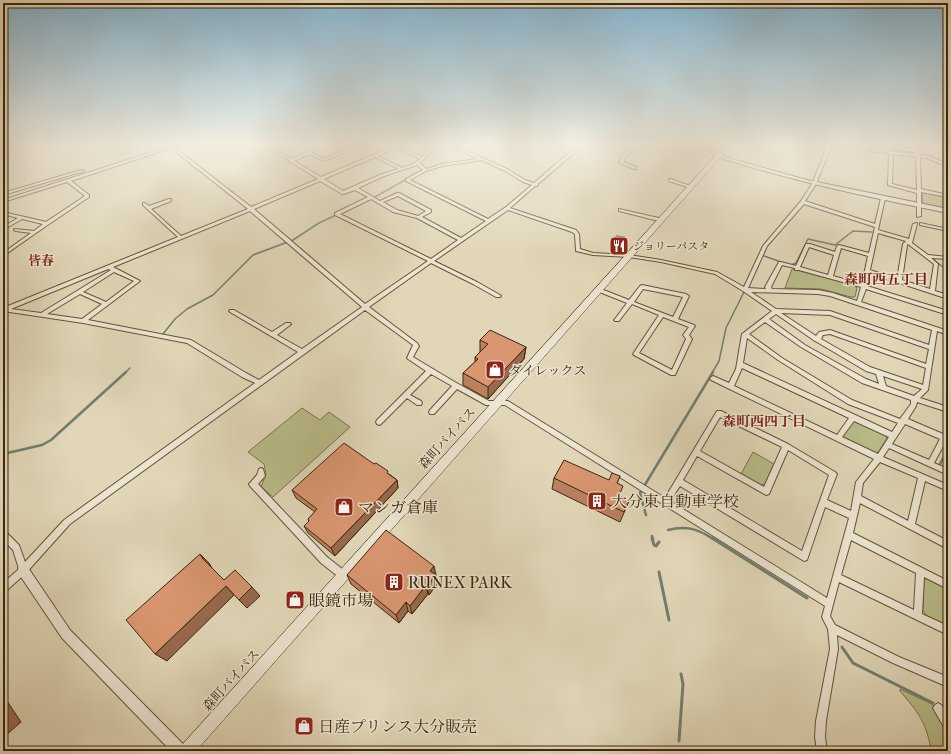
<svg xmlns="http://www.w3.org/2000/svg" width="951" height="754" font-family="'IM FELL French Canon','Noto Serif JP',serif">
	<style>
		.green { fill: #b9bd8a; stroke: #7a724c }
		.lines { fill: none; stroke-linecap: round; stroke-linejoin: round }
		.stream-far2 { stroke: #707f70; stroke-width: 1.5 }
		.stream-far1 { stroke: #707f70; stroke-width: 2.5 }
		.stream { stroke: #707f70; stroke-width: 3 }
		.minor-casing { stroke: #645338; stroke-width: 2 }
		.tertiary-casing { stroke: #645338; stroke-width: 2 }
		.secondary-casing { stroke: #3b270e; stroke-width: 1 }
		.minor { fill: #ece5d1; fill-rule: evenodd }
		.tertiary { fill: #ece5d1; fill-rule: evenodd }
		.secondary { fill: #ece5d1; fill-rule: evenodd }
		.wall { fill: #bb8160; stroke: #3b270e }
		.shaded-wall { fill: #98694e; stroke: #3b270e }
		.building { fill: #d99670; stroke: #3b270e }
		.labels { text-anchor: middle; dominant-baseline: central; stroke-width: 3; stroke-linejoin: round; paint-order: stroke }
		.far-poi-label { font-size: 11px; fill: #3b270e; stroke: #ece5d1; text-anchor: start }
		.far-quarter-label { font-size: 13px; font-weight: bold; fill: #7a1f14; stroke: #ece5d1 }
		.poi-label { font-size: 13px; fill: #3b270e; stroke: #ece5d1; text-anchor: start }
		.street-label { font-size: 13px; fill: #3b270e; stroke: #ece5d1 }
		.neighbourhood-label { font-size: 14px; font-weight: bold; fill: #7a1f14; stroke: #ece5d1 }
		.near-poi-label { font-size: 16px; fill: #3b270e; stroke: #ece5d1; text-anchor: start }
	</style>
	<rect width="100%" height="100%" fill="#e1d7b8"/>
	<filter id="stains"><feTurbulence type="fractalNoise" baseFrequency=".005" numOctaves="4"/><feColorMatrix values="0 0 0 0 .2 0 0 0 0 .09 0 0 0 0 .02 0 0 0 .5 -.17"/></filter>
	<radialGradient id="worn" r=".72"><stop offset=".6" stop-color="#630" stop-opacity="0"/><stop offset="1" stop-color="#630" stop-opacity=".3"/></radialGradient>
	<!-- green -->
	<g class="green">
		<polygon points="922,192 948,198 948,209 923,204"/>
		<polygon points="792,269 854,285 857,288 855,297 851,297 821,289 785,288"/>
		<polygon points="302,408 320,420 329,412 350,427 273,497 261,487 266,474 264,464 248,452"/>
		<polygon points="856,421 885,435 887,438 879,451 876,454 844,438 843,435 852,422"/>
		<polygon points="753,452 774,464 765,484 759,485 741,474"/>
		<polygon points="924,579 927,579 948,590 948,626 927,616 923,611"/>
		<path d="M900,689l32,15 16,28v19h-17c-4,-28 -13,-39 -31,-60z"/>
	</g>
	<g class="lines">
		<!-- stream-far2 -->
		<g class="stream-far2">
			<polyline points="165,144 167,146"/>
			<polyline points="375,197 405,180"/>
			<polyline points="883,235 900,239"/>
			<polyline points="764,256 787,264"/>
			<polyline points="930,257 943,267"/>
			<polyline points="791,265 796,263 808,239 835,245 853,231 872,232"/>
			<polyline points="163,334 175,319 187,309 213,295 253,255 293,240 319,223 334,216"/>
			<polyline points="125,373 130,368"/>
			<polyline points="712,373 719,361 726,328 744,292"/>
		</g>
		<!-- stream-far1 -->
		<g class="stream-far1">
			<polyline points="3,454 42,445 51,440 126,372"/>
			<polyline points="939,466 948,449"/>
			<polyline points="646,515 640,493 713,372"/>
			<path d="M668,530c18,-5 30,-1 45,9"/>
			<polyline points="652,536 653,539"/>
		</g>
		<!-- stream -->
		<g class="stream">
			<polyline points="652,538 654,545 656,546 659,542"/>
			<polyline points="712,538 807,598"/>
			<polyline points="659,572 669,620"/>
			<polyline points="842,647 853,663 933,703"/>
			<polyline points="942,707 948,710"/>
			<polyline points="679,741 683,684 681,674"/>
		</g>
		<defs>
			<g id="minor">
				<path d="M177,144h6l-9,3 77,60 67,-28 -27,-17h-2v-2l-26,-16h4l11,6 18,-6h6l-22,8 12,7 14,-7 1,-1h2l17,-7h5l-1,1 15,5v2l-21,9 -15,-7 -15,7 27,16 78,-33h5l-3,2 21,11 12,-13h4l-18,19 6,6 16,-5 36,-5 -31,-15h5l57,26 16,10 9,3c10,-8 42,-39 53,-39l-15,11 -34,29 -1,2h-2l-25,22 66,22 3,4 1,15 13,4 36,2 32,5 56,12 27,15 19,-41 38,-45 11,-17 16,-40h4l-16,40 -11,17 70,23 6,-26 3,-1 1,1 -7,32 31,9 4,-15 4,-1v1l-5,19 16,12 20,2v2l-17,-1 7,6 -3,27 13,4v4l-79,-26 -2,13 81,25v4l-82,-26 -5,13 87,29v4l-11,-4 -9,59 -8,8 28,9v5l-31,-10 -1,4 -8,13 35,15 3,-5 2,-1v9l-14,26 14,6v6l-59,-27 -6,9 65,28v6l-23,-10 -10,43 33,17v8l-88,-46 -7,30 95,48v8l-24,-12 -2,37 26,12v9l-109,-53 -9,34 5,9 64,32 49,20v10l-55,-24 -56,-28 1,14 -12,72 -1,16 2,14h-10l-2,-14 1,-16 14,-72 -2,-20 -6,-12 3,-11 -320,-201h-19l-29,-16 -23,25h-4l-1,-2 1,-2 22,-24 -21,-12 -21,21 11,6 1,2 -1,2h-4l-10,-7 -26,26 -2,1 -2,-1 -1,-2 1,-2 49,-49 -18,-12 -1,-1 6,-13 -48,-35 -295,214 -44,49 -20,18 -3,1v-9l16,-14 -6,-19 -10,-10v-9l3,1 13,13 6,17 39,-42 191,-137 -13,-6 -55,-34 -104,-20 -80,-12v-3l175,-71 -35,-32v-2h2l4,3 20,-7h2v2l-20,8 30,27 67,-27 -77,-61 -100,33 18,14v2l-40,27 -46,32v-3l28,-20 -15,-2 -2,-1v-1l20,2 9,-7 -21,-5 -19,11v-3l15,-9 -15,-4v-2l43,10 39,-26 -18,-14 -64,20v-2zM327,146l14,5 -17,8 -12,-6zM398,147l22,12 -5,4 -13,5 -24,-12zM375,157l24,12 -17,5 -39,17 -19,-12zM482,160l25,12 16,10 9,3 -26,22 -18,12 -78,-39 16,-9 16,-5zM417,165l6,5 -17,9v2l80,40 -25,17 -39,-21 9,-5v-2l-32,-17h-2l-17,8 -22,-13 26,-12zM320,181l22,13h2l11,-4 13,7 -33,16v2l93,46 -63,43 -111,-95zM398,196l28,15 -8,5 -21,-6 -14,-8zM371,199l22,13 24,6 41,22 -27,19 -91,-45zM804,204l71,23 -6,26 -30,-8 -2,1 -2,6 -25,-8h-4l-10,22 -15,-4h-2l-14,25 1,2 -18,-1 19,-42zM508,210l64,22 3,2 1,17 17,4 36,2 32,5 54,12 28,17 29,20 -30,23 -6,35 -7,14 -16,-7 -3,2 1,2 163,79 -18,23 -5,29 -24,-11 10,-26 -2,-2 -47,-28 -67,-33h-4l-52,87 -157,-97h-19l-36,-20 -40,-24 6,-11 -2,-3 -48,-36 62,-44 42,21 23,13h4l1,-1 -1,-1 -23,-13 -43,-21zM250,211l112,96 -60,42 -25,-14 13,-10 1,-1 -1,-1h-4l-14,9 -38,-22h-4l-1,1 1,1 68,40 -39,28 -13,-7 -55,-33 -103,-20 52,-39 -27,-14zM878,233l28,8 -3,3 -6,35 -27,-9zM908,244l26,20 -4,25 -28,-9 5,-35zM809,247l25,8 -6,20 -28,-8zM841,248l27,8 -6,28 -29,-8zM782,265l13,3v2h4l62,17 -4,14 -24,-8 -15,-3 -46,-1 -1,-2zM108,269l3,1 -70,43 -30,-4zM114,272l20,9 -28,21 -23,-10zM751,292l67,2 12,2 102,34 -3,15 -99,-34 -54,-2zM80,294l22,10 -20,15 -35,-5zM781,313l49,2 99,34 -3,15 -96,-34 -11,2 -3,4zM776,314l39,27 2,1 49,29 10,3 3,10 -13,-5 -61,-34 -36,-26zM765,322l36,25 61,36 49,17v4l-11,15 -48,-19 -70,-42 -33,-24zM830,334l96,34 -3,17 -53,-18 -49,-28 2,-4zM747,338l31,22 70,44 50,19 -6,9 -149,-69zM742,368l107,50 -12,17 -103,-49zM883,376l39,13 -8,7 -28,-10zM720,417l62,30 -18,40 -64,-36zM854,421l35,16 -11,17 -36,-17zM905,424l35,15 -11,21 -37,-16zM788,450l41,25 -27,76 -119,-71 14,-24 69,39 3,-1zM880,462l38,16 -10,43 -47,-25 2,-13zM680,486l124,75 3,-1 1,-3 17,-50 24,11 -22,80 -157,-97zM851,540l65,33 -2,37 -73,-35z"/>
				<polygon points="643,144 648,144 626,155 623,162 636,167 636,169 634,169 620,163 619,162 624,153"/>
				<polygon points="694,144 699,144 725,157 722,158"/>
				<path d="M868,144h9l35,5 -3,-5h4l6,11 10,1 19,8v6l-2,-1v-3l-19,-8 -7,-1 1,32 27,6v2l-27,-5v24l-4,1v-24l-29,-8 1,-32 -20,-2 -2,-1 2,-1 46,5 -1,-2zM893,154l23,3 1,33 -25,-6z"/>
				<polygon points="81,170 84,171 3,195 3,193"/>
				<polygon points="669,179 671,179 693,187 690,188 669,181"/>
				<polygon points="619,209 663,219 663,220 659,221 619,211"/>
				<polygon points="920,223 948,229 948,231 920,225"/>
				<path d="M642,285l44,9 3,2 -11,23 16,6 1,1 -6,9 3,4 -17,36h-4l-37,-20 -1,-1 26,-39 -27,-11 -13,17h-4l-1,-1 1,-1 12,-16 -30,-12 -1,-1 3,-2 2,1 28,11 11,-14zM643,289l40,8 -10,20 -39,-15zM663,317l26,10 -6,8 3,4 -14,31 -33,-17z"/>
				<polygon points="261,468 263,469 265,476 258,484 327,557 346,572 347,575 346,578 343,579 340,578 321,563 250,486 249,484 257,475 259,469"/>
				<path d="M938,703c10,5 10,18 10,28l-3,-2 -12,-21 2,-3z"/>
			</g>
			<g id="tertiary">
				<path d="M721,156l86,24 141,29v4c-76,-15 -152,-31 -227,-55z"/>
				<polygon points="23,565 27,566 70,630 185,746 187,751 171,751 62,638 19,574 18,570 19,566"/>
			</g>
			<polygon id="secondary" points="726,144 732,144 196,751 179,751 181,746"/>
		</defs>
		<!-- minor casing -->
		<use href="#minor" class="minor-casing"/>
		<!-- tertiary casing -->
		<use href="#tertiary" class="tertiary-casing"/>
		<!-- secondary casing -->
		<use href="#secondary" class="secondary-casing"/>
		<!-- minor -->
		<use href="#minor" class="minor"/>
		<!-- tertiary -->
		<use href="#tertiary" class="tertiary"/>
		<!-- secondary -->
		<use href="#secondary" class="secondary"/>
	</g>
	<!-- wall -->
	<g class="wall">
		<polygon points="616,236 625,244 624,250 615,249 615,242"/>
		<polygon points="480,340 526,347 524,359 488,399 463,385 463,373 475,362 475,357 480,352"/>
		<polygon points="389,474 397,480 398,488 335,556 308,533 304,526 309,521 308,519 315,512 296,498 292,490"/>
		<polygon points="620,476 617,483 619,496 629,501 620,522 552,489 554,478 609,480"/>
		<polygon points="347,575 436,575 437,584 429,595 428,594 412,614 408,611 399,623 351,584"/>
	</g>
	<!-- shaded-wall -->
	<g class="shaded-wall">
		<polygon points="526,347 524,359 488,399 488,387"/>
		<polygon points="397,480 398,488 335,556 331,548"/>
		<polygon points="200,554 209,563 212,568 203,559"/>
		<polygon points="434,566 436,575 430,571"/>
		<polygon points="436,575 437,584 429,595 427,586"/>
		<polygon points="426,585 428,594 412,614 410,606"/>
		<polygon points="226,586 234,595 167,661 155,654"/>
		<polygon points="252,587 260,596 247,608 239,600"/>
		<polygon points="406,602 408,611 399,623 396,615"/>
		<polygon points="3,697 5,698 21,722 5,736 8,740 3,744"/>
	</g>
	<!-- building -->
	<g class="building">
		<polygon points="616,236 625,237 625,244 616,243"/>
		<polygon points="490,330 526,347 488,387 463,373 478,359 475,357 488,344 480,340"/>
		<polygon points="344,443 374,464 376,463 388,471 387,473 397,480 331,548 304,526 309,521 308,519 317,509 292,490"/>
		<polygon points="564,460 609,480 612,473 620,476 617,483 623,486 619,496 629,501 624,512 554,478"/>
		<polygon points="386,530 434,566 430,571 436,575 427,586 426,585 410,606 406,602 396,615 347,575"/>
		<polygon points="200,554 203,559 224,580 235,570 252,587 239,600 226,586 155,654 126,620"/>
	</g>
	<!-- sky -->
	<linearGradient id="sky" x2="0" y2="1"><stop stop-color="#86b6d2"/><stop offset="0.58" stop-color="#f2eddf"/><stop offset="1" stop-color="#f2eddf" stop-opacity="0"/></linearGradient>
	<rect width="951" height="250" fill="url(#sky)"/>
	<!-- icons -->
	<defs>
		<symbol id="restaurant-square" viewBox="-11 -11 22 22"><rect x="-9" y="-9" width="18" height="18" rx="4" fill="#8f2418" stroke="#ece5d1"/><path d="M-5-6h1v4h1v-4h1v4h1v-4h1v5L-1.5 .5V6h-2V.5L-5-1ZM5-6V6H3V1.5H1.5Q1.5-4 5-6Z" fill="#fff"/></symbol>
		<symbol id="shop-square" viewBox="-11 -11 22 22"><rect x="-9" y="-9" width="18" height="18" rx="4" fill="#8f2418" stroke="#ece5d1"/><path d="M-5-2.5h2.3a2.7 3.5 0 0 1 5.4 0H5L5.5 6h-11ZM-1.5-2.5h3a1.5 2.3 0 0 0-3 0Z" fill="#fff"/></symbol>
		<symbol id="building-square" viewBox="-11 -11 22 22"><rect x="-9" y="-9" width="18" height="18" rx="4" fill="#8f2418" stroke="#ece5d1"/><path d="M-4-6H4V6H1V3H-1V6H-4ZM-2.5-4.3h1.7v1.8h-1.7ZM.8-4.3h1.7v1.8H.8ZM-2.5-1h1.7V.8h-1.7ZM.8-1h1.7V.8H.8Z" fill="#fff"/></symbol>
	</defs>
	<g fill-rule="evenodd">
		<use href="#restaurant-square" x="608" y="235" width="22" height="22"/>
		<use href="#shop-square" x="484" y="359" width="22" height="22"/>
		<use href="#building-square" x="586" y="490" width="22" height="22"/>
		<use href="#shop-square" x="333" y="496" width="22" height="22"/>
		<use href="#building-square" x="383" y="571" width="22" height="22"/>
		<use href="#shop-square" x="284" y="589" width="22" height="22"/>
		<use href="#shop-square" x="293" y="715" width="22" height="22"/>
	</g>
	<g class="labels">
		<!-- far-poi labels -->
		<g class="far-poi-label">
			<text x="633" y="246">ジョリーパスタ</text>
		</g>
		<!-- far-quarter labels -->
		<g class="far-quarter-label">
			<text x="41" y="260">皆春</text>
		</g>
		<!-- poi labels -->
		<g class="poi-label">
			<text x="509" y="370">ダイレックス</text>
		</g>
		<!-- street labels -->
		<g class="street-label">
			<text transform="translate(447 438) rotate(-48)">森町バイパス</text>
			<text transform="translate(231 680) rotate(-48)">森町バイパス</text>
		</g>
		<!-- neighbourhood labels -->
		<g class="neighbourhood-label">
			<text x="886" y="279">森町西五丁目</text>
			<text x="764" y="421">森町西四丁目</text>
		</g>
		<!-- near-poi labels -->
		<g class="near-poi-label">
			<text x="611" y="501">大分東自動車学校</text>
			<text x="358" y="507">マンガ倉庫</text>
			<text x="408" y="582">RUNEX PARK</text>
			<text x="309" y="600">眼鏡市場</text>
			<text x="318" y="726">日産プリンス大分販売</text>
		</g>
	</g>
	<!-- margin -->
	<rect width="951" height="754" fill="none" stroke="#e1d7b8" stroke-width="16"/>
	<rect x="4" y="4" width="943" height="746" fill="none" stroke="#3b270e" stroke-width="2"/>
	<rect x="8" y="8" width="935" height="738" fill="none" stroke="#3b270e"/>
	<rect width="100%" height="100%" filter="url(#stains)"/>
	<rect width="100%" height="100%" fill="url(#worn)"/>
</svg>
